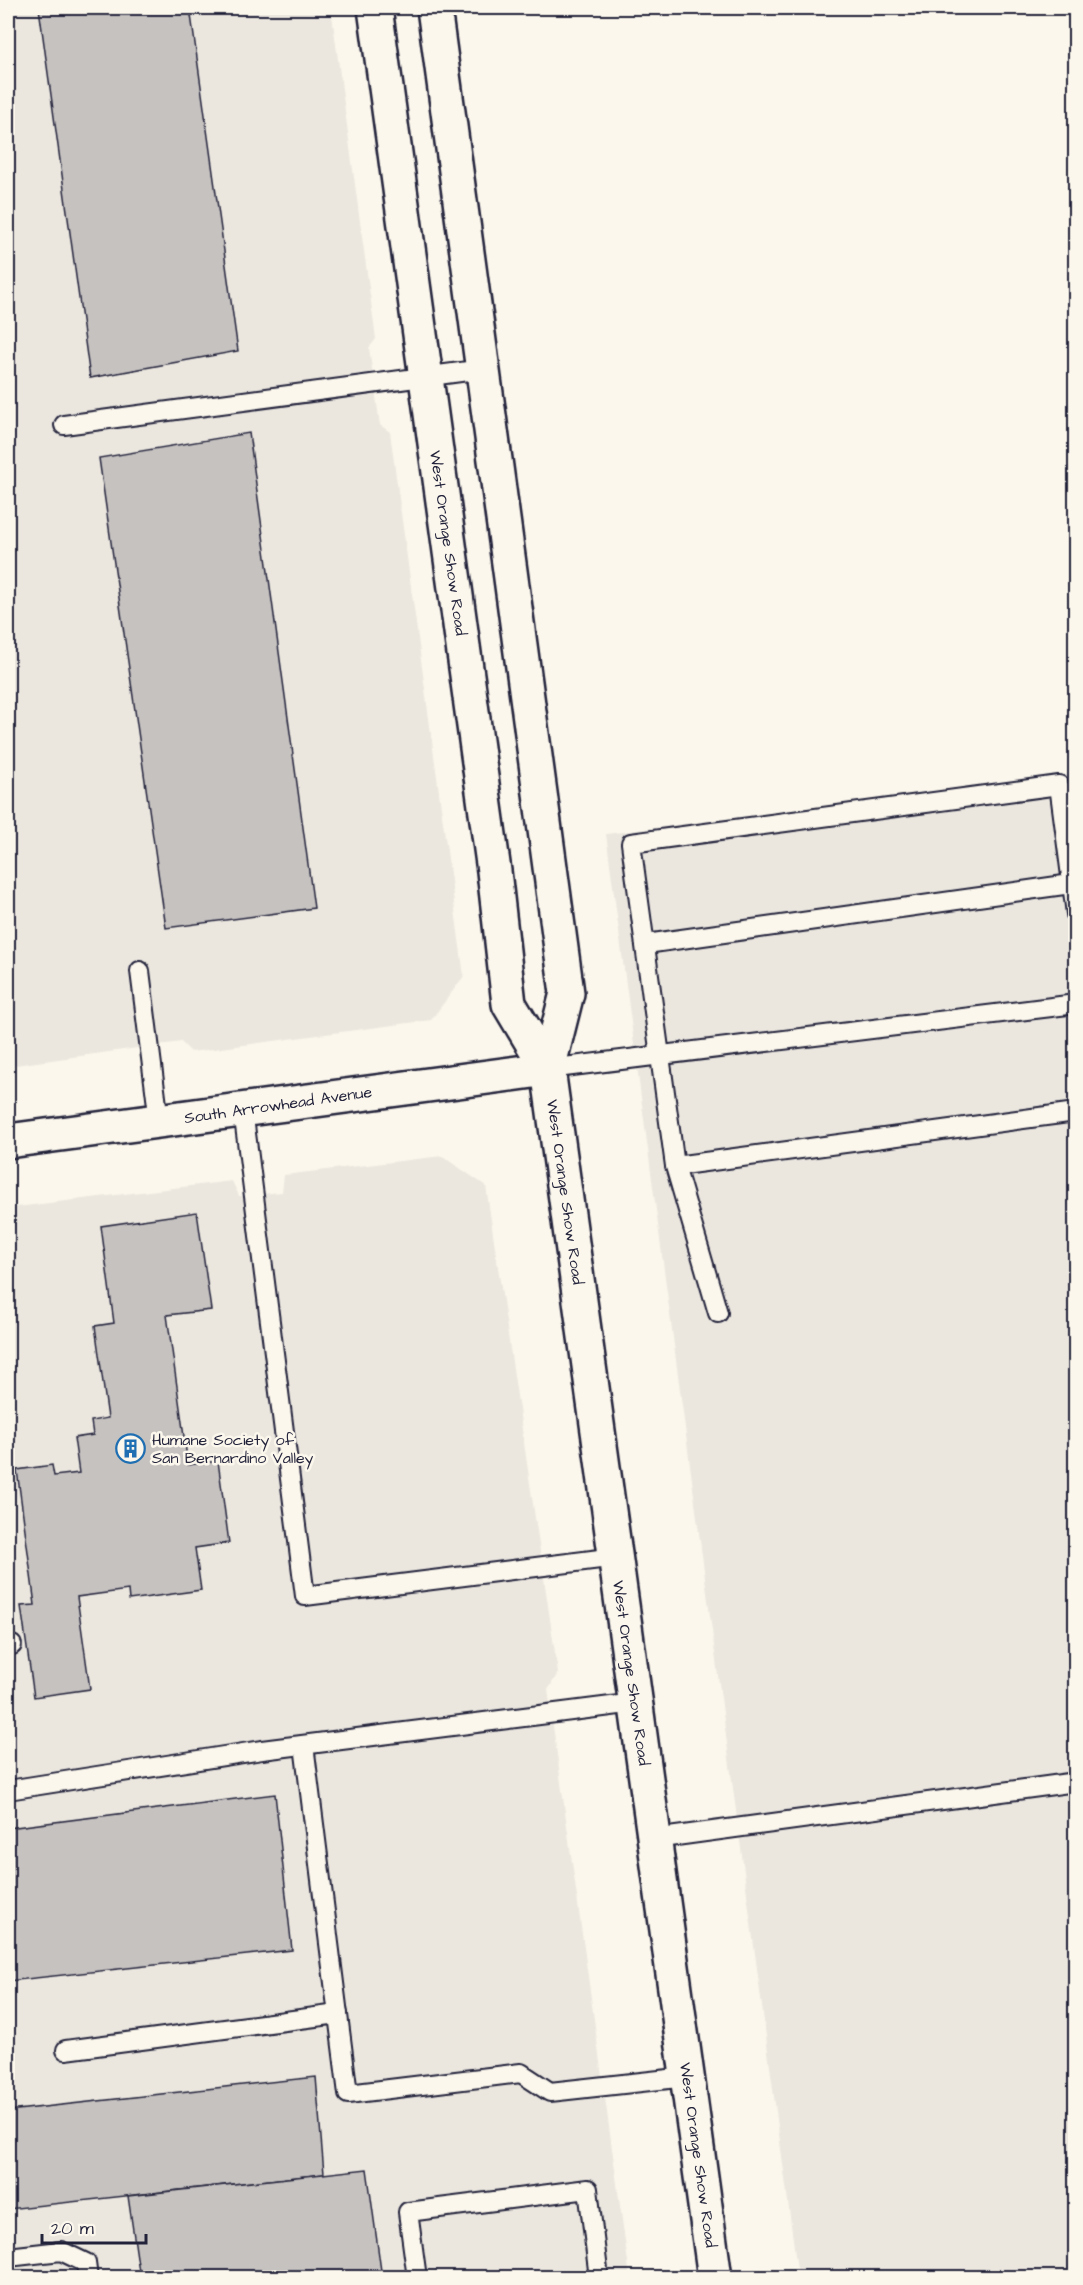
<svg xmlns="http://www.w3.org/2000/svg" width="1083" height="2285" font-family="'Architects Daughter',sans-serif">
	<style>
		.built { fill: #ebe7df }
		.building { fill: #c6c2c0; stroke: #22223b; stroke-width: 1.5 }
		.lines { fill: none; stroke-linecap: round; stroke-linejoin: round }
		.lane-casing { stroke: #22223b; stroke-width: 22 }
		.secondary-casing { stroke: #22223b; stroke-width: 38 }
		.lane { stroke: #fbf7ec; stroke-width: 18 }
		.secondary { stroke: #fbf7ec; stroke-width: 33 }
		.labels { text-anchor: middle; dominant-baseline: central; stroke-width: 5; stroke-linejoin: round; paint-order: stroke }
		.street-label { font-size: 16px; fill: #22223b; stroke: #fbf7ec }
		.poi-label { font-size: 16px; fill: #22223b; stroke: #fbf7ec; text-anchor: start }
	</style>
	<rect width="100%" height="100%" fill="#fbf7ec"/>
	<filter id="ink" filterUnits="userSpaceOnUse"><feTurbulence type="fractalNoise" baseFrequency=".0167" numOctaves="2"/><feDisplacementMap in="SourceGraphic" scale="12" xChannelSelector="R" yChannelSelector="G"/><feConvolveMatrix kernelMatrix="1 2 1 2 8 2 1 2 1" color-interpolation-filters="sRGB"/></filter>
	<g filter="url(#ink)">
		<!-- built -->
		<g class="built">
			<polygon points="8,8 331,8 376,339 369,348 380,425 390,432 464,976 431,1020 191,1052 181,1042 8,1066"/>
			<polygon points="1075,774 1075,2277 798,2277 606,834"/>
			<polygon points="442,1156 486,1186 558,1673 548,1690 630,2277 8,2277 8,1208 232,1181 239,1196 282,1192 284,1175"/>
		</g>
		<!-- building -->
		<g class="building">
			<polygon points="39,8 190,8 238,351 90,378"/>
			<polygon points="249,433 314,908 166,928 99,458"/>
			<polygon points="197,1212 211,1310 167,1315 188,1465 218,1461 229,1543 195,1548 201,1590 129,1600 128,1590 77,1597 90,1689 34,1697 21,1606 35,1605 17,1470 52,1465 54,1476 79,1473 74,1438 93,1435 91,1421 108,1418 95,1326 114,1323 101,1226"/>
			<polygon points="275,1794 292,1950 8,1981 8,1828"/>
			<polygon points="316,2077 324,2174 8,2209 8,2111"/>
			<polygon points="367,2169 382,2278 140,2278 128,2196"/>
		</g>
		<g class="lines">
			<defs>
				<g id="lane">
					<polyline points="64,425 483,369"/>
					<polyline points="646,944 1071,884"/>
					<polyline points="140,971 159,1121"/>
					<polyline points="548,1069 1076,1004"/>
					<polyline points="243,1110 305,1596 616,1557"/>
					<polyline points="675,1166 1076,1112"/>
					<polyline points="718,1313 675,1166 631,843 1059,785 1076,914"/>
					<polyline points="8,1644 12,1645"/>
					<polyline points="304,1745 348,2094 521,2073 550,2092 687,2077"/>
					<polyline points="8,1790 262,1750 635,1703"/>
					<polyline points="654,1839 1076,1782"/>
					<polyline points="66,2050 338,2014"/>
					<polyline points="8,2257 61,2251 86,2263 88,2278"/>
					<polyline points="417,2278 408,2212 588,2189 599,2278"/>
				</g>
				<g id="secondary">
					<polyline points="375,8 494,871 509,1004 548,1069"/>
					<polyline points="434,8 567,993 548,1069 715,2278"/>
					<polyline points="8,1141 548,1069"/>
				</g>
			</defs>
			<!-- lane casing -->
			<use href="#lane" class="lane-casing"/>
			<!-- secondary casing -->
			<use href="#secondary" class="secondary-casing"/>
			<!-- lane -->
			<use href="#lane" class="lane"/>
			<!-- secondary -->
			<use href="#secondary" class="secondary"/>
		</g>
	</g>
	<!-- icons -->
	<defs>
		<symbol id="building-ring" viewBox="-11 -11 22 22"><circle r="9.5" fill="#fbf7ec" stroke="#1f6fb2" stroke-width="1.5"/><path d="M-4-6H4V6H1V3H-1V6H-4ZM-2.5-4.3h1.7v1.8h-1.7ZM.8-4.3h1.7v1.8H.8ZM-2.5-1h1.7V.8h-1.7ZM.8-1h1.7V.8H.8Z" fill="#1f6fb2"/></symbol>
	</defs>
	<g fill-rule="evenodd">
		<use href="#building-ring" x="114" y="1432" width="33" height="33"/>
	</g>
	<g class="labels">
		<!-- street labels -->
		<g class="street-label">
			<text transform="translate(448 543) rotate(82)">West Orange Show Road</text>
			<text transform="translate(278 1105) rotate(-8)">South Arrowhead Avenue</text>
			<text transform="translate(565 1192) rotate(82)">West Orange Show Road</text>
			<text transform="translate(631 1673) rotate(82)">West Orange Show Road</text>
			<text transform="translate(698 2155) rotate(82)">West Orange Show Road</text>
		</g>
		<!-- poi labels -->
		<g class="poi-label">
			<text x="152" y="1440">Humane Society of<tspan x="152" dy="18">San Bernardino Valley</tspan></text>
		</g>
	</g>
	<!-- margin -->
	<rect width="1083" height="2285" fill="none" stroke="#fbf7ec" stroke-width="30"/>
	<rect x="15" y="15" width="1053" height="2255" fill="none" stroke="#22223b" stroke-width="2" filter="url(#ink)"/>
	<!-- scale -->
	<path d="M42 2234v9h104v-9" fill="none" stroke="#22223b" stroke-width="3"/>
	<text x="51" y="2234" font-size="18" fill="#22223b" stroke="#fbf7ec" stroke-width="4.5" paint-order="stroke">20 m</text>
</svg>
